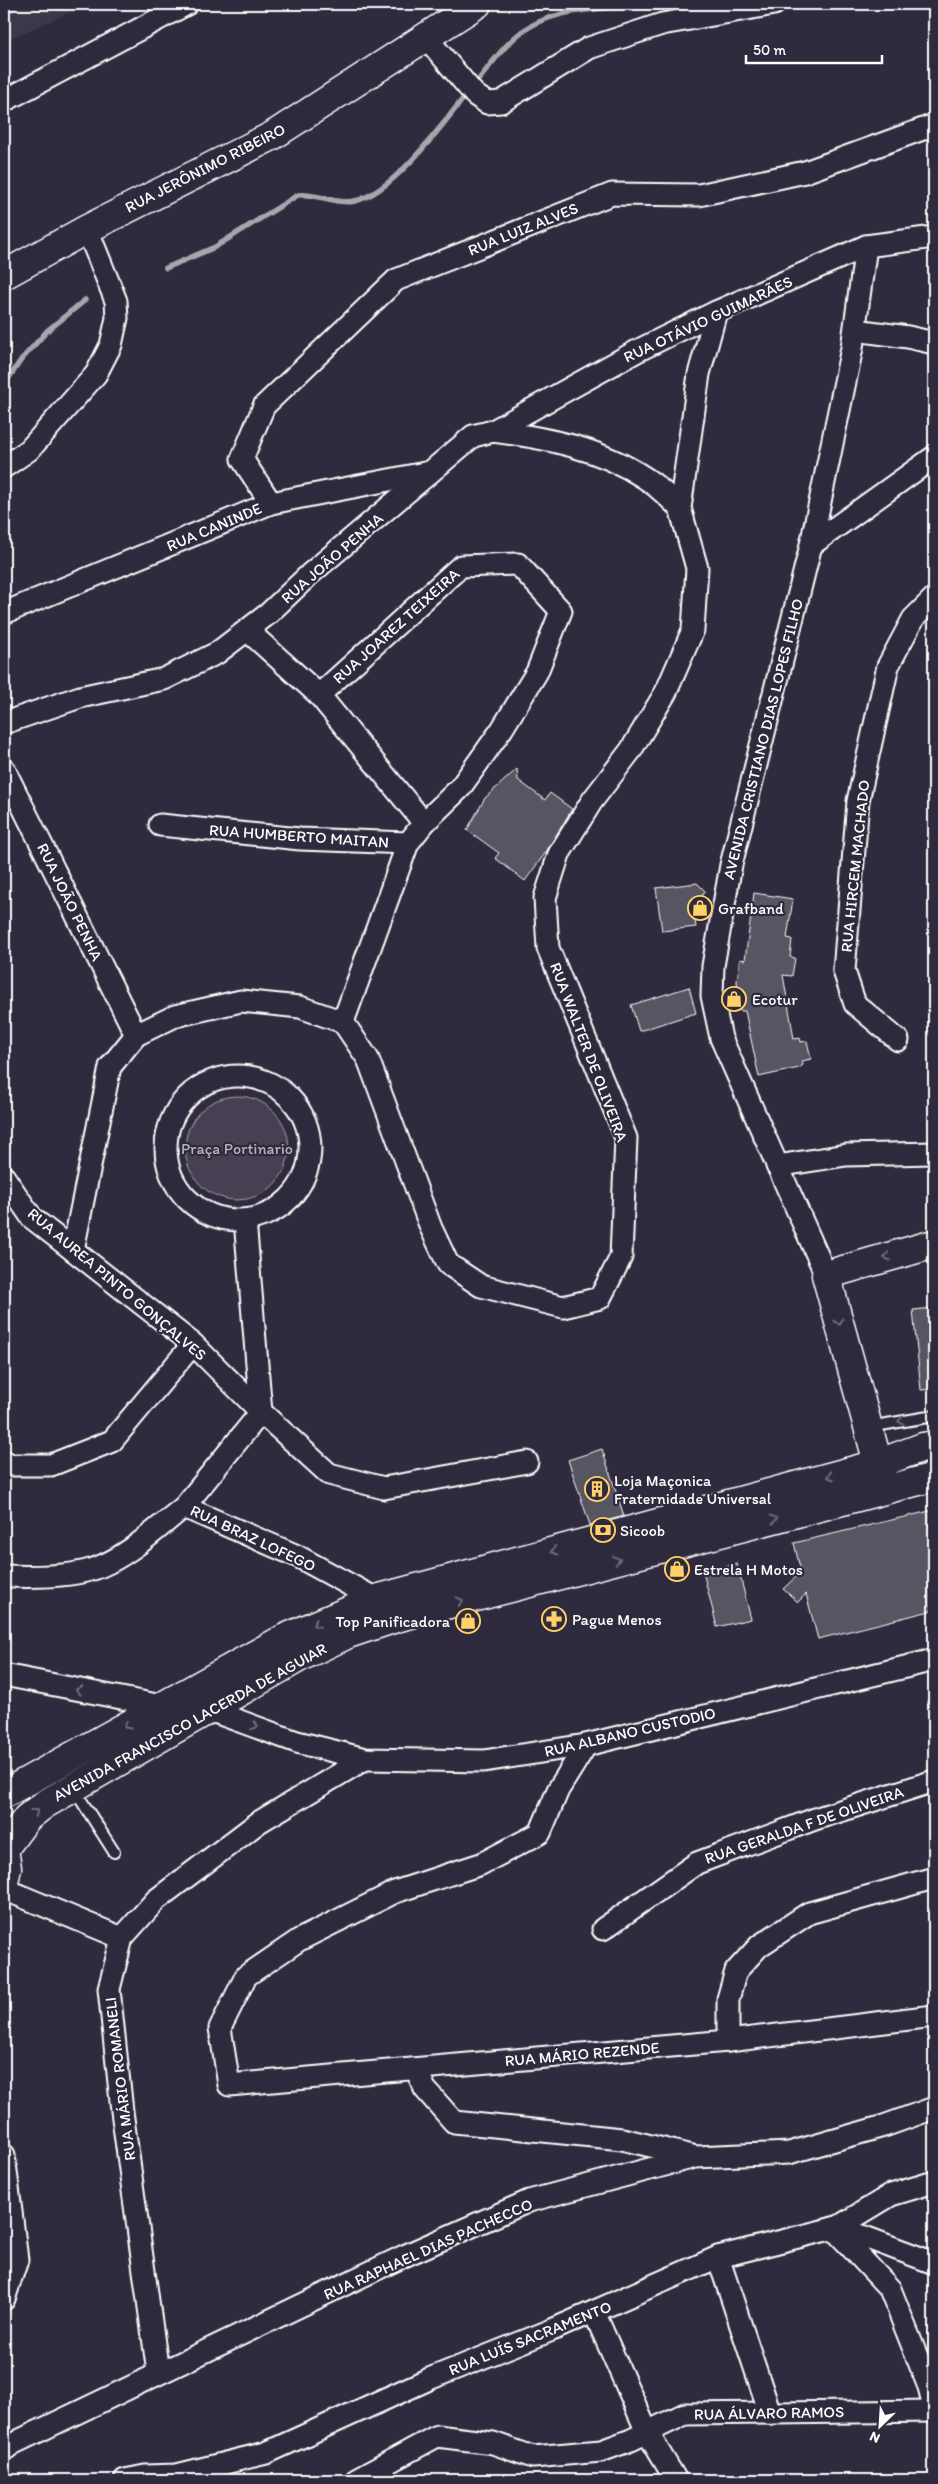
<svg xmlns="http://www.w3.org/2000/svg" width="938" height="2484" font-family="Itim,sans-serif">
	<style>
		.built { fill: #3c3749 }
		.green { fill: #464152; stroke: #a2a0a8 }
		.lines { fill: none; stroke-linecap: round; stroke-linejoin: round }
		.stream { stroke: #a7a6ad; stroke-width: 5.5 }
		.building { fill: #595564; stroke: #fff }
		.lane-casing { stroke: #fff; stroke-width: 14 }
		.street-casing { stroke: #fff; stroke-width: 25 }
		.secondary-casing { stroke: #fff; stroke-width: 31 }
		.lane { stroke: #2f2a3d; stroke-width: 10 }
		.street { stroke: #2f2a3d; stroke-width: 21 }
		.secondary { stroke: #2f2a3d; stroke-width: 28 }
		.oneway { stroke: #6d6a77 }
		.labels { text-anchor: middle; dominant-baseline: central; stroke-width: 4.5; stroke-linejoin: round; paint-order: stroke }
		.street-label { font-size: 16px; fill: #fff; stroke: #2f2a3d }
		.poi-label { font-size: 16px; fill: #fff; stroke: #2f2a3d; text-anchor: start }
		.park-label { font-size: 16px; fill: #b5b3ba; stroke: #2f2a3d }
	</style>
	<rect width="100%" height="100%" fill="#2f2a3d"/>
	<filter id="ink" filterUnits="userSpaceOnUse"><feTurbulence type="fractalNoise" baseFrequency=".02" numOctaves="2"/><feDisplacementMap in="SourceGraphic" scale="10" xChannelSelector="R" yChannelSelector="G"/><feConvolveMatrix kernelMatrix="1 2 1 2 8 2 1 2 1" color-interpolation-filters="sRGB"/></filter>
	<g filter="url(#ink)">
		<!-- built -->
		<polygon class="built" points="4,4 88,4 5,41"/>
		<!-- green -->
		<g class="green">
			<polygon points="4,4 21,4 4,17"/>
			<circle cx="237" cy="1148" r="52"/>
		</g>
		<g class="lines">
			<!-- stream -->
			<g class="stream">
				<path d="M480,78c9,-11 18,-24 29,-35 37,-39 92,-32 141,-39"/>
				<path d="M166,268l49,-21 83,-52c19,-2 39,10 57,6 37,-8 84,-72 107,-101"/>
				<polyline points="4,385 21,360 47,331 85,300"/>
			</g>
		</g>
		<!-- building -->
		<g class="building">
			<polygon points="517,769 518,780 545,800 550,793 572,809 546,852 525,881 495,858 499,853 467,830 485,798"/>
			<polygon points="697,883 705,891 693,910 696,927 662,931 656,888"/>
			<polygon points="754,893 793,899 787,938 792,939 790,957 795,958 792,976 783,975 794,1039 800,1038 801,1042 807,1041 811,1059 802,1061 803,1065 799,1068 759,1077 745,1011 740,1011 737,981 740,959 745,960"/>
			<polygon points="689,987 696,1013 639,1031 631,1005"/>
			<polygon points="934,1308 934,1389 921,1390 913,1310"/>
			<polygon points="602,1449 624,1516 590,1525 568,1460"/>
			<polygon points="934,1510 934,1610 818,1639 806,1594 798,1602 783,1589 801,1572 794,1543"/>
			<polygon points="737,1564 751,1619 717,1627 703,1572"/>
		</g>
		<g class="lines">
			<defs>
				<g id="lane">
					<polyline points="869,1427 934,1416"/>
					<polyline points="74,1789 114,1852"/>
				</g>
				<g id="street">
					<polyline points="425,36 475,95 487,103 501,102 589,48 662,24 774,4"/>
					<polyline points="4,101 187,4"/>
					<polyline points="855,330 908,337 934,343"/>
					<path d="M493,431c53,7 107,17 152,47 13,8 24,20 35,30"/>
					<polyline points="4,467 29,450 96,374 111,345 117,318 116,301 87,229"/>
					<polyline points="271,503 242,459 264,406 396,280 612,194 699,195 805,172 934,125"/>
					<polyline points="811,545 934,457"/>
					<polyline points="4,613 271,503 430,472"/>
					<polyline points="247,630 319,695 424,823"/>
					<polyline points="319,695 461,566 518,564 561,611 537,672 502,729 460,788 424,823 408,843 343,1022"/>
					<polyline points="4,723 80,697 164,679 217,653 268,614 310,574 473,436 493,431 637,351 716,312 866,246 934,237"/>
					<polyline points="4,769 136,1035"/>
					<polyline points="160,825 300,839 408,843"/>
					<polyline points="343,1022 368,1059 431,1228 448,1264 481,1286 563,1307 600,1298 621,1257 626,1138 548,948 545,898 559,854 592,801 631,750 666,692 693,630 697,568 680,508 699,374 716,312"/>
					<polyline points="898,1040 855,1004 844,971 858,801 888,666 913,619 934,598"/>
					<circle cx="238" cy="1148" r="72"/>
					<polyline points="777,1166 846,1155 934,1153"/>
					<polyline points="4,1177 32,1218 193,1344 261,1412 329,1474 384,1488 527,1462"/>
					<polyline points="245,1220 261,1412 184,1507 297,1556 376,1599"/>
					<polyline points="73,1250 110,1067 136,1035 175,1016 241,1001 300,1007 343,1022"/>
					<polyline points="826,1275 721,1038 712,996 713,966 731,865 811,545 852,348 866,246"/>
					<polyline points="4,1461 10,1465 51,1465 112,1441 193,1344"/>
					<path d="M4,1576c26,1 71,1 95,-9 32,-13 58,-39 85,-60"/>
					<polyline points="4,1675 162,1706"/>
					<polyline points="209,1710 297,1742 365,1759 484,1761 586,1745 934,1660"/>
					<polyline points="586,1745 558,1790 540,1833 481,1864 395,1892 299,1940 246,1976 220,2028 229,2085 728,2041 934,2016"/>
					<polyline points="4,1889 122,1938"/>
					<polyline points="603,1929 697,1863 815,1819 934,1781"/>
					<polyline points="728,2041 728,1999 736,1971 759,1946 809,1913 934,1878"/>
					<polyline points="416,2069 425,2089 454,2122 622,2139 692,2156"/>
					<polyline points="4,2155 17,2260 4,2299"/>
					<polyline points="838,2227 891,2195 934,2182"/>
					<polyline points="833,2228 890,2289 929,2387 934,2407"/>
					<polyline points="718,2257 770,2413"/>
					<polyline points="594,2312 647,2432 676,2480"/>
					<polyline points="158,2373 122,2111 109,1989 122,1938 156,1900 259,1822 365,1759"/>
					<polyline points="4,2450 12,2444 404,2256 529,2201 695,2157 789,2153 884,2126 934,2108"/>
					<polyline points="125,2480 145,2476 177,2475 266,2453 429,2379 552,2330 718,2257 838,2227 934,2263"/>
					<polyline points="356,2480 437,2436 493,2443 533,2457 601,2451 631,2440 685,2414 934,2411"/>
				</g>
				<g id="secondary">
					<polyline points="4,275 87,229 272,136 477,4"/>
					<polyline points="883,1481 826,1275 934,1244"/>
					<polyline points="4,1794 285,1638 376,1599 877,1464 923,1447 934,1445"/>
					<polyline points="4,1849 27,1818 45,1804 300,1657 348,1634 396,1618 934,1477"/>
					<polyline points="4,1849 7,1868 4,1882"/>
				</g>
			</defs>
			<!-- lane casing -->
			<use href="#lane" class="lane-casing"/>
			<!-- street casing -->
			<use href="#street" class="street-casing"/>
			<!-- secondary casing -->
			<use href="#secondary" class="secondary-casing"/>
			<!-- lane -->
			<use href="#lane" class="lane"/>
			<!-- street -->
			<use href="#street" class="street"/>
			<!-- secondary -->
			<use href="#secondary" class="secondary"/>
		</g>
		<!-- one-way arrows -->
		<defs><path id="oneway-chevron" d="M-2-3.5L2.5 0L-2 3.5" fill="none" stroke-width="1.6" stroke-linecap="round" stroke-linejoin="round" transform="scale(1.25)"/></defs>
		<g class="oneway">
			<use href="#oneway-chevron" transform="translate(887 1257) rotate(164)"/>
			<use href="#oneway-chevron" transform="translate(839 1322) rotate(75)"/>
			<use href="#oneway-chevron" transform="translate(901 1421) rotate(171)"/>
			<use href="#oneway-chevron" transform="translate(830 1476) rotate(165)"/>
			<use href="#oneway-chevron" transform="translate(774 1519) rotate(-15)"/>
			<use href="#oneway-chevron" transform="translate(554 1551) rotate(165)"/>
			<use href="#oneway-chevron" transform="translate(617 1560) rotate(-15)"/>
			<use href="#oneway-chevron" transform="translate(460 1601) rotate(-15)"/>
			<use href="#oneway-chevron" transform="translate(316 1624) rotate(157)"/>
			<use href="#oneway-chevron" transform="translate(79 1690) rotate(-170)"/>
			<use href="#oneway-chevron" transform="translate(127 1726) rotate(150)"/>
			<use href="#oneway-chevron" transform="translate(255 1726) rotate(20)"/>
			<use href="#oneway-chevron" transform="translate(35 1812) rotate(-37)"/>
		</g>
	</g>
	<!-- icons -->
	<defs>
		<symbol id="shop-ring" viewBox="-11 -11 22 22"><circle r="9.5" fill="#2f2a3d" stroke="#ffd166" stroke-width="1.5"/><path d="M-5-2.5h2.3a2.7 3.5 0 0 1 5.4 0H5L5.5 6h-11ZM-1.5-2.5h3a1.5 2.3 0 0 0-3 0Z" fill="#ffd166"/></symbol>
		<symbol id="building-ring" viewBox="-11 -11 22 22"><circle r="9.5" fill="#2f2a3d" stroke="#ffd166" stroke-width="1.5"/><path d="M-4-6H4V6H1V3H-1V6H-4ZM-2.5-4.3h1.7v1.8h-1.7ZM.8-4.3h1.7v1.8H.8ZM-2.5-1h1.7V.8h-1.7ZM.8-1h1.7V.8H.8Z" fill="#ffd166"/></symbol>
		<symbol id="bank-ring" viewBox="-11 -11 22 22"><circle r="9.5" fill="#2f2a3d" stroke="#ffd166" stroke-width="1.5"/><path d="M-6-4H6V4H-6ZM0-2.3a2.3 2.3 0 1 0 0 4.6a2.3 2.3 0 1 0 0-4.6Z" fill="#ffd166"/></symbol>
		<symbol id="pharmacy-ring" viewBox="-11 -11 22 22"><circle r="9.5" fill="#2f2a3d" stroke="#ffd166" stroke-width="1.5"/><path d="M-2-6h4v4h4v4h-4v4h-4v-4h-4v-4h4Z" fill="#ffd166"/></symbol>
	</defs>
	<g fill-rule="evenodd">
		<use href="#shop-ring" x="686" y="894" width="28" height="28"/>
		<use href="#shop-ring" x="720" y="985" width="28" height="28"/>
		<use href="#building-ring" x="583" y="1475" width="28" height="28"/>
		<use href="#bank-ring" x="589" y="1516" width="28" height="28"/>
		<use href="#shop-ring" x="663" y="1555" width="28" height="28"/>
		<use href="#pharmacy-ring" x="540" y="1605" width="28" height="28"/>
		<use href="#shop-ring" x="454" y="1607" width="28" height="28"/>
	</g>
	<g class="labels">
		<!-- street labels -->
		<g class="street-label">
			<text transform="translate(205 168) rotate(-27)">RUA JERÔNIMO RIBEIRO</text>
			<text transform="translate(523 229) rotate(-22)">RUA LUIZ ALVES</text>
			<text transform="translate(708 319) rotate(-25)">RUA OTÁVIO GUIMARÃES</text>
			<text transform="translate(214 527) rotate(-23)">RUA CANINDE</text>
			<text transform="translate(332 558) rotate(-41)">RUA JOÃO PENHA</text>
			<text transform="translate(396 626) rotate(-42)">RUA JOAREZ TEIXEIRA</text>
			<text transform="translate(763 739) rotate(-76)">AVENIDA CRISTIANO DIAS LOPES FILHO</text>
			<text transform="translate(299 836) rotate(4)">RUA HUMBERTO MAITAN</text>
			<text transform="translate(855 866) rotate(-84)">RUA HIRCEM MACHADO</text>
			<text transform="translate(70 902) rotate(64)">RUA JOÃO PENHA</text>
			<text transform="translate(589 1052) rotate(69)">RUA WALTER DE OLIVEIRA</text>
			<text transform="translate(117 1284) rotate(40)">RUA AUREA PINTO GONÇALVES</text>
			<text transform="translate(253 1538) rotate(25)">RUA BRAZ LOFEGO</text>
			<text transform="translate(190 1722) rotate(-29)">AVENIDA FRANCISCO LACERDA DE AGUIAR</text>
			<text transform="translate(630 1732) rotate(-13)">RUA ALBANO CUSTODIO</text>
			<text transform="translate(804 1825) rotate(-19)">RUA GERALDA F DE OLIVEIRA</text>
			<text transform="translate(582 2054) rotate(-5)">RUA MÁRIO REZENDE</text>
			<text transform="translate(120 2079) rotate(-97)">RUA MÁRIO ROMANELI</text>
			<text transform="translate(428 2249) rotate(-24)">RUA RAPHAEL DIAS PACHECCO</text>
			<text transform="translate(530 2338) rotate(-22)">RUA LUÍS SACRAMENTO</text>
			<text transform="translate(769 2413) rotate(-1)">RUA ÁLVARO RAMOS</text>
		</g>
		<!-- poi labels -->
		<g class="poi-label">
			<text x="718" y="908">Grafband</text>
			<text x="752" y="999">Ecotur</text>
			<text x="614" y="1480">Loja Maçonica<tspan x="614" dy="18">Fraternidade Universal</tspan></text>
			<text x="620" y="1530">Sicoob</text>
			<text x="694" y="1569">Estrela H Motos</text>
			<text x="572" y="1619">Pague Menos</text>
			<text x="450" y="1621" text-anchor="end">Top Panificadora</text>
		</g>
		<!-- park labels -->
		<g class="park-label">
			<text x="237" y="1148">Praça Portinario</text>
		</g>
	</g>
	<!-- margin -->
	<rect width="938" height="2484" fill="none" stroke="#2f2a3d" stroke-width="20"/>
	<rect x="10" y="10" width="918" height="2464" fill="none" stroke="#fff" stroke-width="2" filter="url(#ink)"/>
	<!-- north arrow -->
	<g transform="translate(880 2426) rotate(205)" stroke="#2f2a3d" stroke-width="4" paint-order="stroke">
	<path d="M0-4L9 19L0 12L-9 19Z" fill="#ffffff"/>
	<text y="-8" font-size="14" font-weight="bold" text-anchor="middle" fill="#ffffff">N</text>
	</g>
	<!-- scale -->
	<path d="M746 55v8h136v-8" fill="none" stroke="#ffffff" stroke-width="2.5"/>
	<text x="753" y="55" font-size="15" fill="#ffffff" stroke="#2f2a3d" stroke-width="4" paint-order="stroke">50 m</text>
</svg>
